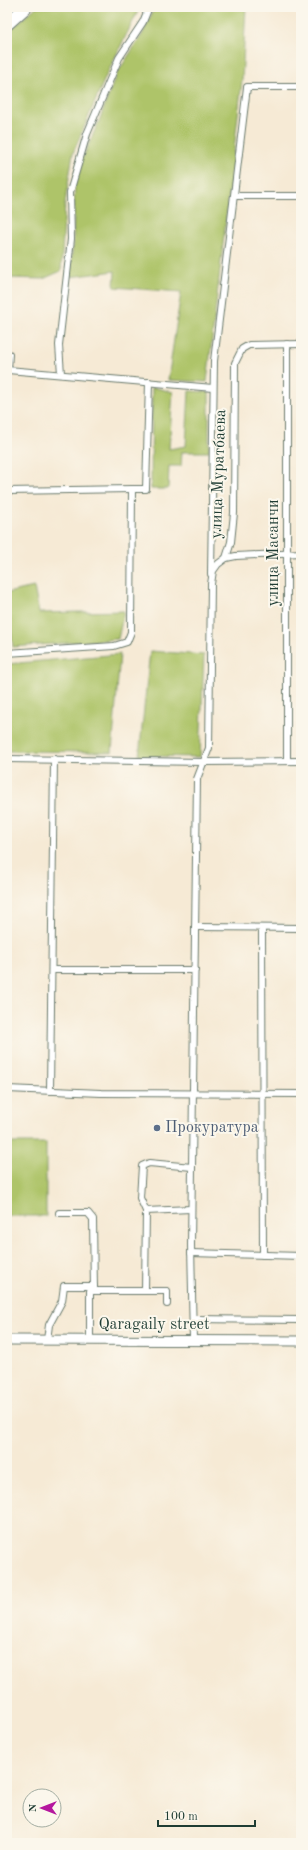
<svg xmlns="http://www.w3.org/2000/svg" width="308" height="1850" font-family="'Old Standard TT',serif">
	<style>
		.green { fill: #aec469; stroke: #66804e }
		.lines { fill: none; stroke-linecap: round; stroke-linejoin: round }
		.street-casing { stroke: #6a7a6c; stroke-width: 8 }
		.secondary-casing { stroke: #6a7a6c; stroke-width: 11 }
		.highway-casing { stroke: #6a7a6c; stroke-width: 14 }
		.street { stroke: #fff; stroke-width: 6 }
		.secondary { stroke: #fff; stroke-width: 9 }
		.highway { stroke: #fff; stroke-width: 12 }
		.service-dot { fill: #5c6f8a; stroke: #fbf7ec; stroke-width: 1.5 }
		.labels { text-anchor: middle; dominant-baseline: central; stroke-width: 4; stroke-linejoin: round; paint-order: stroke }
		.street-label { font-size: 16px; fill: #1f3d34; stroke: #fbf7ec }
		.service-label { font-size: 16px; fill: #4e5e75; stroke: #fbf7ec; text-anchor: start }
	</style>
	<rect width="100%" height="100%" fill="#fbf7ec"/>
	<filter id="ink" filterUnits="userSpaceOnUse"><feTurbulence type="fractalNoise" baseFrequency=".025" numOctaves="2"/><feDisplacementMap in="SourceGraphic" scale="8" xChannelSelector="R" yChannelSelector="G"/><feConvolveMatrix kernelMatrix="1 2 1 2 8 2 1 2 1" color-interpolation-filters="sRGB"/></filter>
	<filter id="wash" filterUnits="userSpaceOnUse"><feTurbulence type="fractalNoise" baseFrequency=".012" numOctaves="4" result="noise"/><feDisplacementMap in="SourceGraphic" scale="16" xChannelSelector="R" yChannelSelector="G"/><feGaussianBlur stdDeviation="0.9" result="paint"/><feColorMatrix in="noise" values="0 0 0 0 0 0 0 0 0 0 0 0 0 0 0 0 0 1.4 0 .05"/><feComposite in="paint" operator="in"/></filter>
	<g filter="url(#wash)">
		<rect width="100%" height="100%" fill="#f6ead5"/>
		<!-- green -->
		<g class="green">
			<polygon points="36,7 140,7 106,76 73,153 65,203 61,271 43,279 7,278 7,33"/>
			<polygon points="155,7 246,7 242,81 207,382 168,380 181,292 114,287 115,271 70,277 73,244 75,175 99,121 116,75 143,33"/>
			<polygon points="152,387 173,392 169,449 186,446 189,391 209,392 209,452 182,452 181,466 169,466 168,489 151,489"/>
			<polygon points="34,587 39,613 124,611 118,639 13,647 7,593"/>
			<polygon points="150,651 204,655 200,757 139,756"/>
			<polygon points="120,654 112,752 7,751 7,664"/>
			<rect x="7" y="1143" width="39" height="73"/>
		</g>
	</g>
	<g filter="url(#ink)">
		<g class="lines">
			<defs>
				<g id="street">
					<polyline points="234,196 301,196"/>
					<polyline points="9,354 8,370 213,388"/>
					<polyline points="61,374 59,345 71,239 70,192 87,134 119,58 143,22 149,7"/>
					<polyline points="7,491 132,489"/>
					<polyline points="226,558 236,556 301,553"/>
					<polyline points="211,574 214,361 247,87 301,87"/>
					<polyline points="7,653 114,646 127,642 131,632 132,489 146,489 149,382"/>
					<polyline points="7,759 205,762 301,761"/>
					<polyline points="287,761 287,344"/>
					<polyline points="195,927 301,928"/>
					<polyline points="262,928 263,1255"/>
					<polyline points="52,970 195,970"/>
					<polyline points="7,1089 101,1093 301,1094"/>
					<polyline points="50,1091 54,759"/>
					<polyline points="146,1211 140,1198 142,1166 149,1163 192,1167"/>
					<polyline points="59,1213 88,1213 93,1219 94,1291"/>
					<polyline points="191,1253 301,1256"/>
					<polyline points="145,1291 167,1291 167,1304"/>
					<polyline points="193,1319 301,1320"/>
					<polyline points="47,1340 49,1325 62,1301 64,1286 94,1286"/>
					<polyline points="193,1340 191,1245 197,779 209,748 211,584 213,571 218,564 226,558 231,542 234,513 235,363 242,349 249,345 301,344"/>
					<polyline points="90,1341 90,1291 145,1291 146,1211 191,1209"/>
				</g>
				<polyline id="secondary" points="7,1340 301,1341"/>
				<polyline id="highway" points="7,24 26,7"/>
			</defs>
			<!-- street casing -->
			<use href="#street" class="street-casing"/>
			<!-- secondary casing -->
			<use href="#secondary" class="secondary-casing"/>
			<!-- highway casing -->
			<use href="#highway" class="highway-casing"/>
			<!-- street -->
			<use href="#street" class="street"/>
			<!-- secondary -->
			<use href="#secondary" class="secondary"/>
			<!-- highway -->
			<use href="#highway" class="highway"/>
		</g>
	</g>
	<!-- markers -->
	<circle class="service-dot" cx="157" cy="1128" r="4"/>
	<g class="labels">
		<!-- street labels -->
		<g class="street-label">
			<text transform="translate(219 474) rotate(-88)">улица Муратбаева</text>
			<text transform="translate(274 553) rotate(-90)">улица Масанчи</text>
			<text x="154" y="1325">Qaragaily street</text>
		</g>
		<!-- service labels -->
		<g class="service-label">
			<text x="165" y="1128">Прокуратура</text>
		</g>
	</g>
	<!-- margin -->
	<rect width="308" height="1850" fill="none" stroke="#fbf7ec" stroke-width="24"/>
	<!-- north arrow -->
	<g transform="translate(42 1808) rotate(270)"><circle r="19" fill="#fbf7ec" stroke="#a3ada2"/>
	<path d="M0-3L7 15L0 10L-7 15Z" fill="#b5179e"/>
	<text y="-6" font-size="11" font-weight="bold" text-anchor="middle" fill="#1f3d34">N</text>
	</g>
	<!-- scale -->
	<path d="M158 1820v6h97v-6" fill="none" stroke="#1f3d34" stroke-width="2"/>
	<text x="164" y="1820" font-size="12" fill="#1f3d34" stroke="#fbf7ec" stroke-width="3" paint-order="stroke">100 m</text>
</svg>
